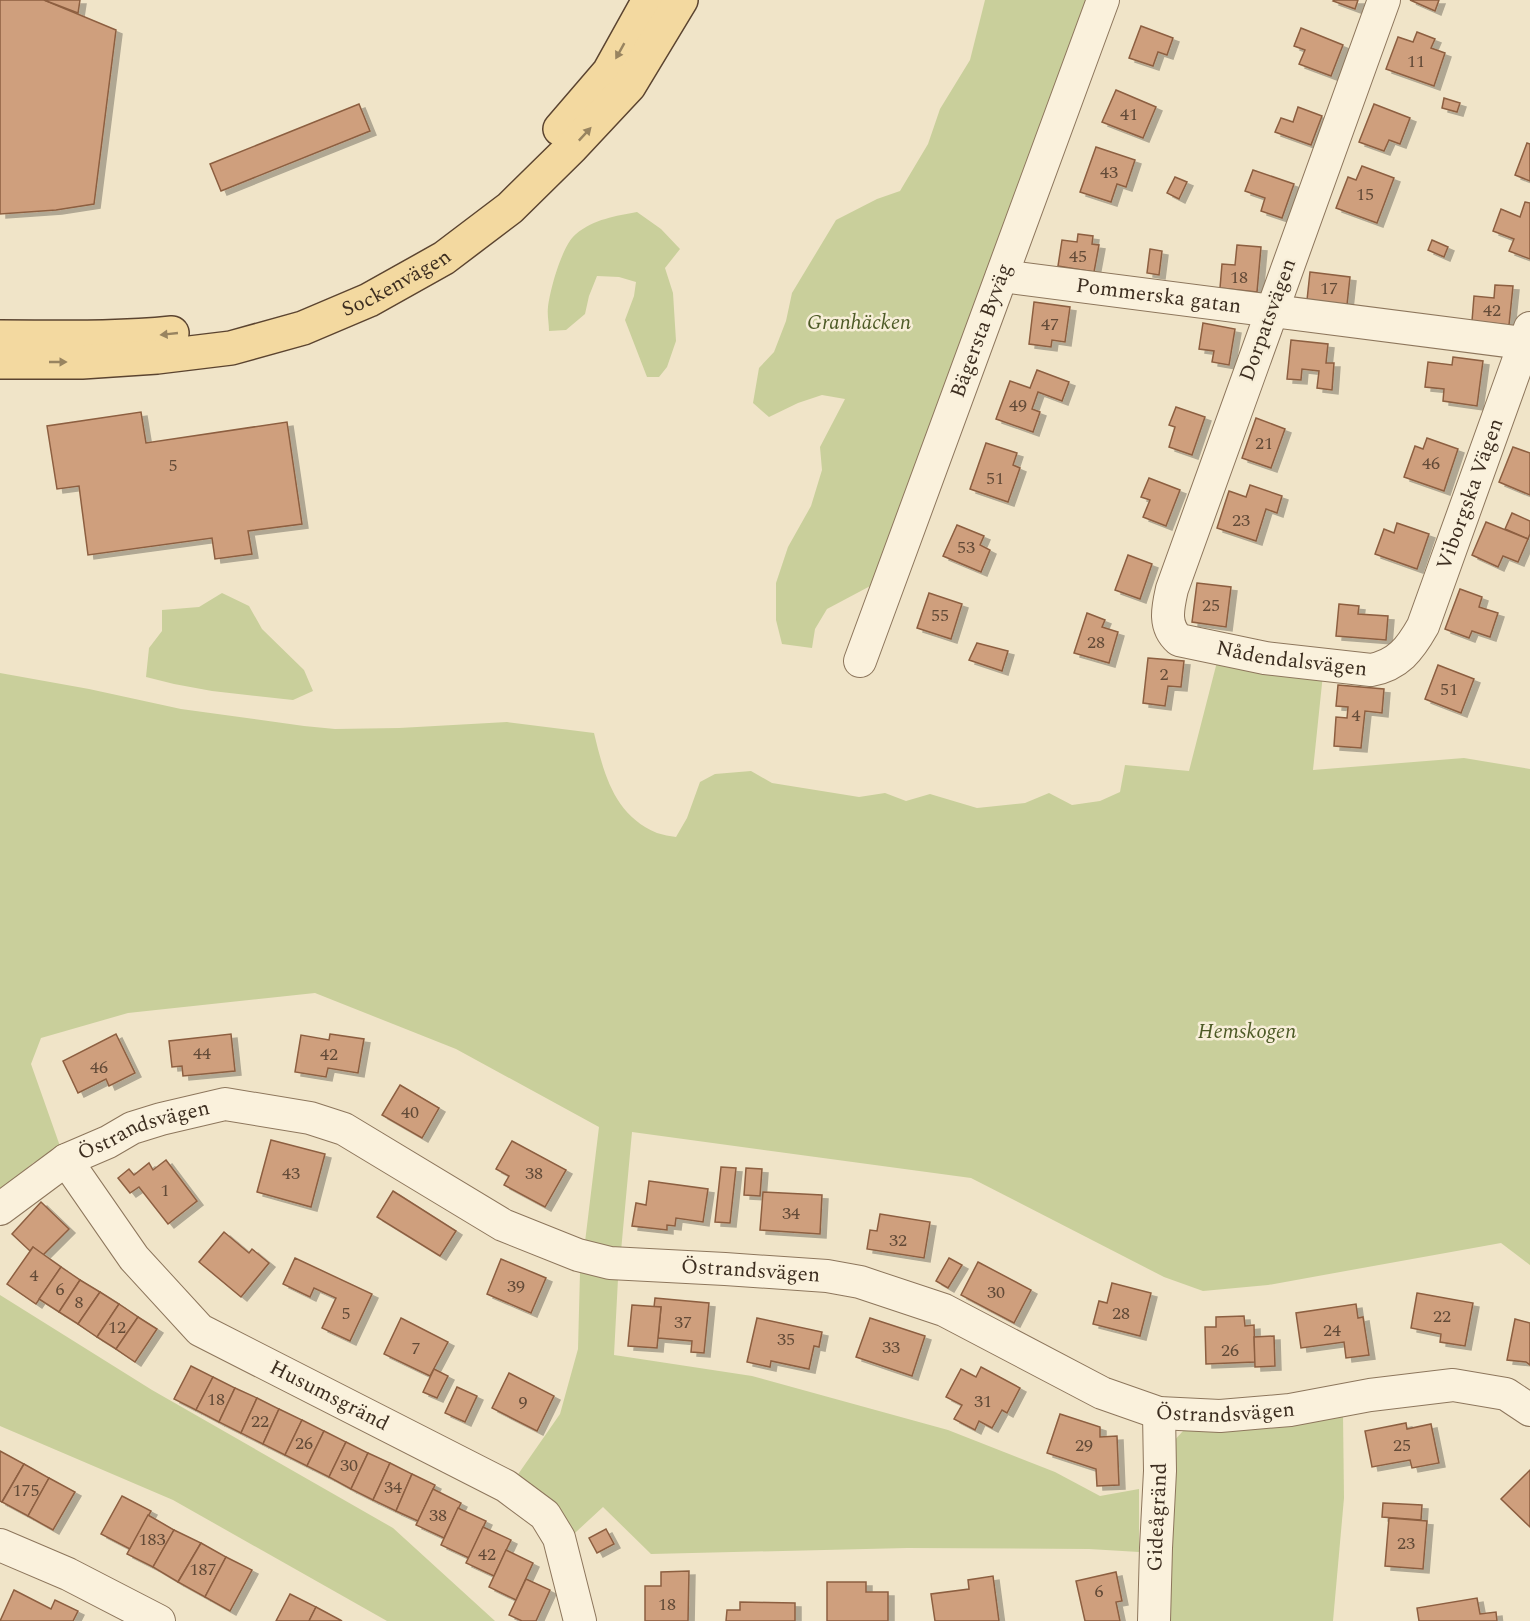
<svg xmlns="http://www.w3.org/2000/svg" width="1530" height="1621" font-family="Spectral,serif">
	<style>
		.green { fill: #c9cf9b }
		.building { fill: #cf9f7d; stroke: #8d5f41; stroke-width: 1.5; filter: url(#shadow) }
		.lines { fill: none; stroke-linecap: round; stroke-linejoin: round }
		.minor-casing { stroke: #8d765c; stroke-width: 34 }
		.major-casing { stroke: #5b4430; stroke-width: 36 }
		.minor { stroke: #faf1dc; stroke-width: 32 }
		.major { stroke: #f3d9a0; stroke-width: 33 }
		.oneway { fill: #988460 }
		.labels { text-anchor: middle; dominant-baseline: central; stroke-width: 5; stroke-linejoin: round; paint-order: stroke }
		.number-label { font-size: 18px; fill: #624a37 }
		.street-label { font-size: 21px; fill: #3d2e20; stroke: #f7eed8 }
		.park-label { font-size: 21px; font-style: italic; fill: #4d5a26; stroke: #f7eed8 }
	</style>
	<defs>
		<filter id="shadow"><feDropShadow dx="6" dy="4" stdDeviation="0" flood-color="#0004"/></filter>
	</defs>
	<rect width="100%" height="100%" fill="#f0e4c8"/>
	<!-- green -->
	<g class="green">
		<polygon points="985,0 1088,0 874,584 827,609 815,629 812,648 782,644 776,620 776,583 788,547 811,506 822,470 820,447 845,399 822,395 798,403 769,417 753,403 759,368 774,352 786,321 792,293 836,220 877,199 900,191 928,144 940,109 970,60"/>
		<path d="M637,212l24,17 19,20 -15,19 8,25 3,48 -9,26 -8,10h-12l-22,-57 9,-24 2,-14 -17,-5 -22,-1 -8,20 -4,18 -19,16 -17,1c0,-8 -2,-16 -1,-24 2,-17 14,-62 28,-73 18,-15 40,-18 61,-22z"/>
		<polygon points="222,593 249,606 262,629 304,670 313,691 293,700 212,691 174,684 146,677 149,648 162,631 162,610 199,607"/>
		<path d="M1218,658l105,16 -10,96 151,-12 66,11v496l-29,-22 -233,42 -65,6 -39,-14 -193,-99 -339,-46 -11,119 -36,-9 14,-115 -143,-78 -141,-56 -187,20 -87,25 -10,26 30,85 -28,14 -33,28v-518l89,16 92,20 123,17 31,3 64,-1 108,-6 87,11c10,41 20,82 63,100 6,2 13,3 19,4l11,-19 13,-36 15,-8 36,-3 21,12 87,14 26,-4 21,8 24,-7 47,14 48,-5 24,-10 23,12 28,-4 20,-9 5,-27 64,6z"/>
		<polygon points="580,1272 618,1279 614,1355 752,1376 948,1430 1055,1472 1100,1496 1139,1489 1139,1552 1089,1549 907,1548 651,1554 603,1507 563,1544 512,1483 560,1414 578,1349"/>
		<polygon points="0,1295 152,1390 393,1528 495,1621 387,1621 173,1500 0,1426"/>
		<polygon points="1343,1414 1344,1498 1333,1621 1169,1621 1171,1444 1183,1431"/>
	</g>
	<!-- building -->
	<g class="building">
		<polygon points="0,0 44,0 116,30 94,204 56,210 0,214"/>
		<polygon points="44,0 80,0 78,13"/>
		<polygon points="1334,0 1358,0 1355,9 1333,1"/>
		<polygon points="1410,0 1439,0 1435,11"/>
		<polygon points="1141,26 1173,38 1167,55 1158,52 1153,66 1129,58"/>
		<polygon points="1301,28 1343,45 1331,76 1299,64 1305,50 1294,46"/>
		<polygon points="1417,32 1435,39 1431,48 1445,53 1434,86 1386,69 1398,37 1413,42"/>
		<polygon points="1116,90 1156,107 1143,138 1102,122"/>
		<polygon points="1444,98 1460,103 1457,112 1442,108"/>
		<polygon points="359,104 370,131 221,191 210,164"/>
		<polygon points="1374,104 1410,118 1400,144 1389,140 1384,151 1359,142"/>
		<polygon points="1298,107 1322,116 1311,145 1275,132 1281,118 1293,122"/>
		<polygon points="1527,143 1530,144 1530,181 1515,175"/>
		<polygon points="1096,147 1135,160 1126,187 1117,184 1111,202 1080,192"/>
		<polygon points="1362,166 1394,178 1377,223 1336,208 1348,177 1356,180"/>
		<polygon points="1253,170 1294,184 1282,218 1261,211 1265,198 1245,191"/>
		<polygon points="1175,177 1187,182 1179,199 1167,193"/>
		<polygon points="1525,202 1530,203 1530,259 1509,251 1514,239 1493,231 1501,209 1520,217"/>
		<polygon points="1078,234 1093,236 1092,244 1099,245 1094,272 1058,266 1062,240 1077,242"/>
		<polygon points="1432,240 1448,247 1444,257 1428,250"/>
		<polygon points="1237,245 1261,247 1257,292 1220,288 1222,264 1235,265"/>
		<polygon points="1150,249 1162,251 1159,275 1147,273"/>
		<polygon points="1310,272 1350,277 1347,305 1307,300"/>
		<polygon points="1495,285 1513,286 1509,325 1472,321 1474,296 1494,298"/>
		<polygon points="1034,302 1070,307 1065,342 1052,340 1051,347 1029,344"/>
		<polygon points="1203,323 1235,329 1229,365 1212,362 1214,351 1199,349"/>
		<polygon points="1291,340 1328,344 1326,363 1334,363 1332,390 1317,388 1319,371 1302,369 1301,380 1287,379"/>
		<polygon points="1453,357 1483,361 1477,406 1443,401 1444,389 1425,387 1428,362 1452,365"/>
		<polygon points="1037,370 1069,382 1062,401 1038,392 1032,409 1040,412 1033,432 996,419 1010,381 1030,388"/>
		<polygon points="1176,407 1205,417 1192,455 1169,447 1175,427 1169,425"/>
		<polygon points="141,412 146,443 287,422 302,524 248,531 252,554 215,559 212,538 88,555 79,486 57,489 47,426"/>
		<polygon points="1256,418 1285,429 1271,468 1242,458"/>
		<polygon points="1427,438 1458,449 1444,491 1404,477 1415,446 1423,449"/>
		<polygon points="986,443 1017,453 1013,465 1020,468 1008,502 970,489"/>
		<polygon points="1513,447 1530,453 1530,495 1499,482"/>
		<polygon points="1149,478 1180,490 1166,526 1143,517 1150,500 1141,497"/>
		<polygon points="1250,485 1282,496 1277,513 1266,509 1256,541 1217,528 1229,491 1246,497"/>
		<polygon points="1512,513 1530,521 1530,534 1528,539 1505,529"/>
		<polygon points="1486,522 1528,539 1518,562 1503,556 1498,567 1472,555"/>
		<polygon points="1397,523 1429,534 1417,569 1375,554 1384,529 1394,533"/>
		<polygon points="957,525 984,536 980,545 990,550 981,572 943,556"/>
		<polygon points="1128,555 1152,564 1140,599 1115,590"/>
		<polygon points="1197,583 1231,587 1226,627 1192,622"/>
		<polygon points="1460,589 1482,597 1479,607 1498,613 1490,637 1472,631 1469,638 1445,629"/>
		<polygon points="929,593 962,604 951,639 917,628"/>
		<polygon points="1339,604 1359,606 1358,614 1388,616 1386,640 1336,636"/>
		<polygon points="1087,613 1105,620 1102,627 1118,632 1109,663 1074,653"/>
		<polygon points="977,643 1008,651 1002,671 969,660"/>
		<polygon points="1148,658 1184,661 1181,687 1168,686 1165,706 1143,703"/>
		<polygon points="1438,665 1474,679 1461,713 1425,699"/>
		<polygon points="1338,685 1384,689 1382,713 1365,711 1361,748 1334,746 1336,717 1347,718 1348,707 1336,706"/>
		<polygon points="116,1034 135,1073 109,1086 106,1079 78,1093 63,1061"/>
		<polygon points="231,1034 235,1071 183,1076 182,1066 172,1067 169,1041"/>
		<polygon points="330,1034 364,1039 358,1073 328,1068 326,1077 295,1072 301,1035 329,1040"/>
		<polygon points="400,1085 439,1108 422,1138 382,1115"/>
		<polygon points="271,1140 325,1154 311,1207 257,1192"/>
		<polygon points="512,1141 566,1170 545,1207 504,1185 509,1176 496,1169"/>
		<polygon points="166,1160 197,1201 168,1224 139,1187 130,1193 118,1178 129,1169 134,1175 149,1163 153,1170"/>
		<polygon points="721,1167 736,1168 730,1223 715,1222"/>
		<polygon points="746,1168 762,1169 760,1196 744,1195"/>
		<polygon points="649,1181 708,1189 703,1222 676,1218 675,1226 667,1225 667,1230 632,1226 636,1203 646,1205"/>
		<polygon points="393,1191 456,1231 440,1256 377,1217"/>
		<polygon points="763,1192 822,1195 820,1234 760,1230"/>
		<polygon points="41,1202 69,1229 43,1255 33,1247 30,1251 12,1234"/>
		<polygon points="880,1214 930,1222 924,1258 867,1249 870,1230 877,1231"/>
		<polygon points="224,1232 249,1253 252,1249 269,1263 241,1297 199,1262"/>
		<polygon points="33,1247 61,1267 36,1304 7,1284"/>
		<polygon points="295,1258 372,1294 350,1341 322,1328 336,1298 314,1288 310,1297 283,1284"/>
		<polygon points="949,1258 962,1265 948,1288 936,1281"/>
		<polygon points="501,1259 546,1278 531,1313 487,1294"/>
		<polygon points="978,1262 1031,1290 1014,1323 961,1295"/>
		<polygon points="61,1267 80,1280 59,1312 39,1299"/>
		<polygon points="80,1280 100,1292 78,1324 59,1312"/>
		<polygon points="1112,1283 1151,1293 1140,1336 1093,1324 1099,1301 1107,1303"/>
		<polygon points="100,1292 119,1304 97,1337 78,1324"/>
		<polygon points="1417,1293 1473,1303 1465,1346 1440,1342 1441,1334 1411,1328"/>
		<polygon points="655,1298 709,1303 704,1353 691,1352 692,1341 658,1338 661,1307 654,1307"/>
		<polygon points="119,1304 138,1317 116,1349 97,1337"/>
		<polygon points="1356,1304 1358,1318 1363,1317 1369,1355 1346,1358 1344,1342 1301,1348 1296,1313"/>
		<polygon points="632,1305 661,1307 657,1348 628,1346"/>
		<polygon points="1244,1316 1245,1326 1254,1325 1255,1362 1206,1364 1205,1327 1216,1327 1216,1317"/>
		<polygon points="138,1317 157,1329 135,1362 116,1349"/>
		<polygon points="401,1318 448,1342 430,1376 384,1354"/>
		<polygon points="757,1318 822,1332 819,1347 814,1346 809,1369 771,1361 770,1367 747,1362"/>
		<polygon points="870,1318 925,1336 912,1376 856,1357"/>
		<polygon points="1515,1319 1530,1323 1530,1365 1526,1362 1507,1360"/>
		<polygon points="1274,1336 1275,1366 1255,1367 1254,1337"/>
		<polygon points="191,1366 213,1377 196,1410 174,1399"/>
		<polygon points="981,1367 1020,1388 1007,1413 1002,1410 992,1428 979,1421 975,1430 954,1419 962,1405 946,1397 961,1369 976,1377"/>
		<polygon points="434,1369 448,1376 437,1398 423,1392"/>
		<polygon points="509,1373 554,1396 537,1431 492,1408"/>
		<polygon points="213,1377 235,1388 219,1422 196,1410"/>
		<polygon points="457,1387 477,1396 465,1422 445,1413"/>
		<polygon points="235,1388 257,1398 241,1433 219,1422"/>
		<polygon points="257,1398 279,1409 263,1444 241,1433"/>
		<polygon points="279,1409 302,1420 285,1455 263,1444"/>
		<polygon points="1060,1414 1100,1427 1100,1437 1117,1436 1119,1485 1097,1486 1096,1469 1047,1453"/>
		<polygon points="302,1420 324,1431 307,1466 285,1455"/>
		<polygon points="1406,1423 1407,1429 1431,1424 1439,1463 1412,1468 1410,1460 1372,1467 1365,1431"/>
		<polygon points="324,1431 346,1442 329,1477 307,1466"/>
		<polygon points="346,1442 368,1453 351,1489 329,1477"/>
		<polygon points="0,1451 24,1464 2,1502 0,1501"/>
		<polygon points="368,1453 390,1463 373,1500 351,1489"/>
		<polygon points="390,1463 412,1474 396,1511 373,1500"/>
		<polygon points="24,1464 49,1478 28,1516 2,1502"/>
		<polygon points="1530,1470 1530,1527 1501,1499"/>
		<polygon points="412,1474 435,1485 418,1521 396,1511"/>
		<polygon points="49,1478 75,1492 53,1530 28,1516"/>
		<polygon points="433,1489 461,1503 444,1538 416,1525"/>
		<polygon points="122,1496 151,1511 130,1549 101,1534"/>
		<polygon points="1383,1503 1422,1505 1421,1520 1382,1517"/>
		<polygon points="458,1508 486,1521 469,1558 441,1545"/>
		<polygon points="148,1515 174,1530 153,1567 127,1554"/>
		<polygon points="1389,1518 1427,1521 1423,1569 1385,1566"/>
		<polygon points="483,1527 511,1540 494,1576 466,1563"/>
		<polygon points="606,1529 614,1544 597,1553 589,1538"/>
		<polygon points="174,1530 201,1543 178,1582 153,1567"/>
		<polygon points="201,1543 226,1557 205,1597 178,1582"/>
		<polygon points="506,1550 533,1563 516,1600 489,1587"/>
		<polygon points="226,1557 252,1570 230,1611 205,1597"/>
		<polygon points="689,1571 688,1621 645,1621 645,1586 661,1586 661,1572"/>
		<polygon points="1116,1572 1122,1601 1116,1602 1120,1621 1085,1621 1076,1581"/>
		<polygon points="993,1576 999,1621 935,1621 931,1594 969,1589 968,1580"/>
		<polygon points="526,1579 550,1590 536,1621 522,1621 509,1615"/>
		<polygon points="827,1582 866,1582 866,1592 888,1592 888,1621 827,1621"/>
		<polygon points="14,1590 51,1609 55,1600 78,1611 73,1621 0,1621"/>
		<polygon points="290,1594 316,1607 309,1621 276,1621"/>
		<polygon points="1477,1598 1480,1614 1496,1612 1497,1621 1419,1621 1417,1608"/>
		<polygon points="740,1602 795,1603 795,1621 726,1621 727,1610 740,1610"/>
		<polygon points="316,1607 342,1621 309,1621"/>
	</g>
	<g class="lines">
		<defs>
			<g id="minor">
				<path id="s1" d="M1384,0l-212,589c-4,18 -9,37 7,51l86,18 106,12c27,-5 39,-21 52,-44l107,-298"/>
				<path id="s2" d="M1002,276l528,68"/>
				<path id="s3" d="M860,661l243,-661"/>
				<path id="s4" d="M66,1160l68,98 66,72 306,156 39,29 14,23 21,83"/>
				<path id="s5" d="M0,1209l66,-49 42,-18 24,-14 29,-9 64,-15 85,14 34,11 159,96 75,30 32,8 115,6 102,7 33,6 84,28 158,83 57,20 61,3 70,-6 80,-15 83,-10 53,9 24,16"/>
				<polyline points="0,1545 68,1574 159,1621"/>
				<path id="s6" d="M1154,1621l2,-73 4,-77 -1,-58"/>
			</g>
			<g id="major">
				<polyline points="560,129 609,72 649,0"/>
				<path d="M0,337c57,0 115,2 172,-4"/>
				<path id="s7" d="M0,362h82l75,-5 74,-9 72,-20 66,-28 75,-42 66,-50 61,-60 58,-62 52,-86"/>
			</g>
		</defs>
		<!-- minor casing -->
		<use href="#minor" class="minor-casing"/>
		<!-- major casing -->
		<use href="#major" class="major-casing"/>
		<!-- minor -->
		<use href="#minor" class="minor"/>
		<!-- major -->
		<use href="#major" class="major"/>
	</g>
	<!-- one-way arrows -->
	<defs><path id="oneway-solid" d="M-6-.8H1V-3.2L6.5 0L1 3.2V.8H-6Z" transform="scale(1.5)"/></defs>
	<g class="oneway">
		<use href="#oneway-solid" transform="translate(620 51) rotate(119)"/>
		<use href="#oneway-solid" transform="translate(585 134) rotate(-47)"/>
		<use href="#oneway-solid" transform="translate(169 334) rotate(174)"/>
		<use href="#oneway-solid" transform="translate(58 362)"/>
	</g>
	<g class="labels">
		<!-- number labels -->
		<g class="number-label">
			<text x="1416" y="61">11</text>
			<text x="1129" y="114">41</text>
			<text x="1109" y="172">43</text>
			<text x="1365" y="194">15</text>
			<text x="1078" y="256">45</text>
			<text x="1239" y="277">18</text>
			<text x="1329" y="288">17</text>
			<text x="1492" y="310">42</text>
			<text x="1050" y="324">47</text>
			<text x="1018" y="405">49</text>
			<text x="1264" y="443">21</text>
			<text x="1431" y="463">46</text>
			<text x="173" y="465">5</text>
			<text x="995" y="478">51</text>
			<text x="1241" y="520">23</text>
			<text x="966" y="547">53</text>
			<text x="1211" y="605">25</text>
			<text x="940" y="615">55</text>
			<text x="1096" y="642">28</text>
			<text x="1164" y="674">2</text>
			<text x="1449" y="689">51</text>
			<text x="1356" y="715">4</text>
			<text x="202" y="1053">44</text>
			<text x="329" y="1054">42</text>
			<text x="99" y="1067">46</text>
			<text x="410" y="1112">40</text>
			<text x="291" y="1173">43</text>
			<text x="534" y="1173">38</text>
			<text x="165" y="1190">1</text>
			<text x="791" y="1213">34</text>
			<text x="898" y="1240">32</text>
			<text x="34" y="1275">4</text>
			<text x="516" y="1286">39</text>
			<text x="60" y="1289">6</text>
			<text x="996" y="1292">30</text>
			<text x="79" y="1302">8</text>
			<text x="346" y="1313">5</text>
			<text x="1121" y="1313">28</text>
			<text x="1442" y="1316">22</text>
			<text x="683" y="1322">37</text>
			<text x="117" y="1327">12</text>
			<text x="1332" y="1330">24</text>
			<text x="786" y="1339">35</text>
			<text x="891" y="1347">33</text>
			<text x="416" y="1348">7</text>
			<text x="1230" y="1350">26</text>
			<text x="216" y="1399">18</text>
			<text x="983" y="1401">31</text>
			<text x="523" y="1402">9</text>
			<text x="260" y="1421">22</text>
			<text x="304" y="1443">26</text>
			<text x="1084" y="1445">29</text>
			<text x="1402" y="1445">25</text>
			<text x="349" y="1465">30</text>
			<text x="393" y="1487">34</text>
			<text x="26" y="1490">175</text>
			<text x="438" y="1515">38</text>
			<text x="152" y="1539">183</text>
			<text x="1406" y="1543">23</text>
			<text x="487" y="1554">42</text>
			<text x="203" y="1569">187</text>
			<text x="1099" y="1591">6</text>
			<text x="667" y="1604">18</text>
		</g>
		<!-- street labels -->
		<g class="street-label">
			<text stroke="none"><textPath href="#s7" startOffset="410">Sockenvägen</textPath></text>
			<text stroke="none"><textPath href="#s2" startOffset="158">Pommerska gatan</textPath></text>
			<text transform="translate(1268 320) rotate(-70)">Dorpatsvägen</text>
			<text stroke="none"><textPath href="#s3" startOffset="352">Bägersta Byväg</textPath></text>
			<text stroke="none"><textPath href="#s1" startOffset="1086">Viborgska Vägen</textPath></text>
			<text stroke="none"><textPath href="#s1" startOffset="795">Nådendalsvägen</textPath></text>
			<text stroke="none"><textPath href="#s5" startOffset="166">Östrandsvägen</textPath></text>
			<text stroke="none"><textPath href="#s5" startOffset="814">Östrandsvägen</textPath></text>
			<text stroke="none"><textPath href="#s4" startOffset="362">Husumsgränd</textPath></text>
			<text stroke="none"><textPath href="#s5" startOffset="1318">Östrandsvägen</textPath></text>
			<text stroke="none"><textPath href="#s6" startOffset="104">Gideågränd</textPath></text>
		</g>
		<!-- park labels -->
		<g class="park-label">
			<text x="859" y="323">Granhäcken</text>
			<text x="1247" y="1032">Hemskogen</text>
		</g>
	</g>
</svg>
